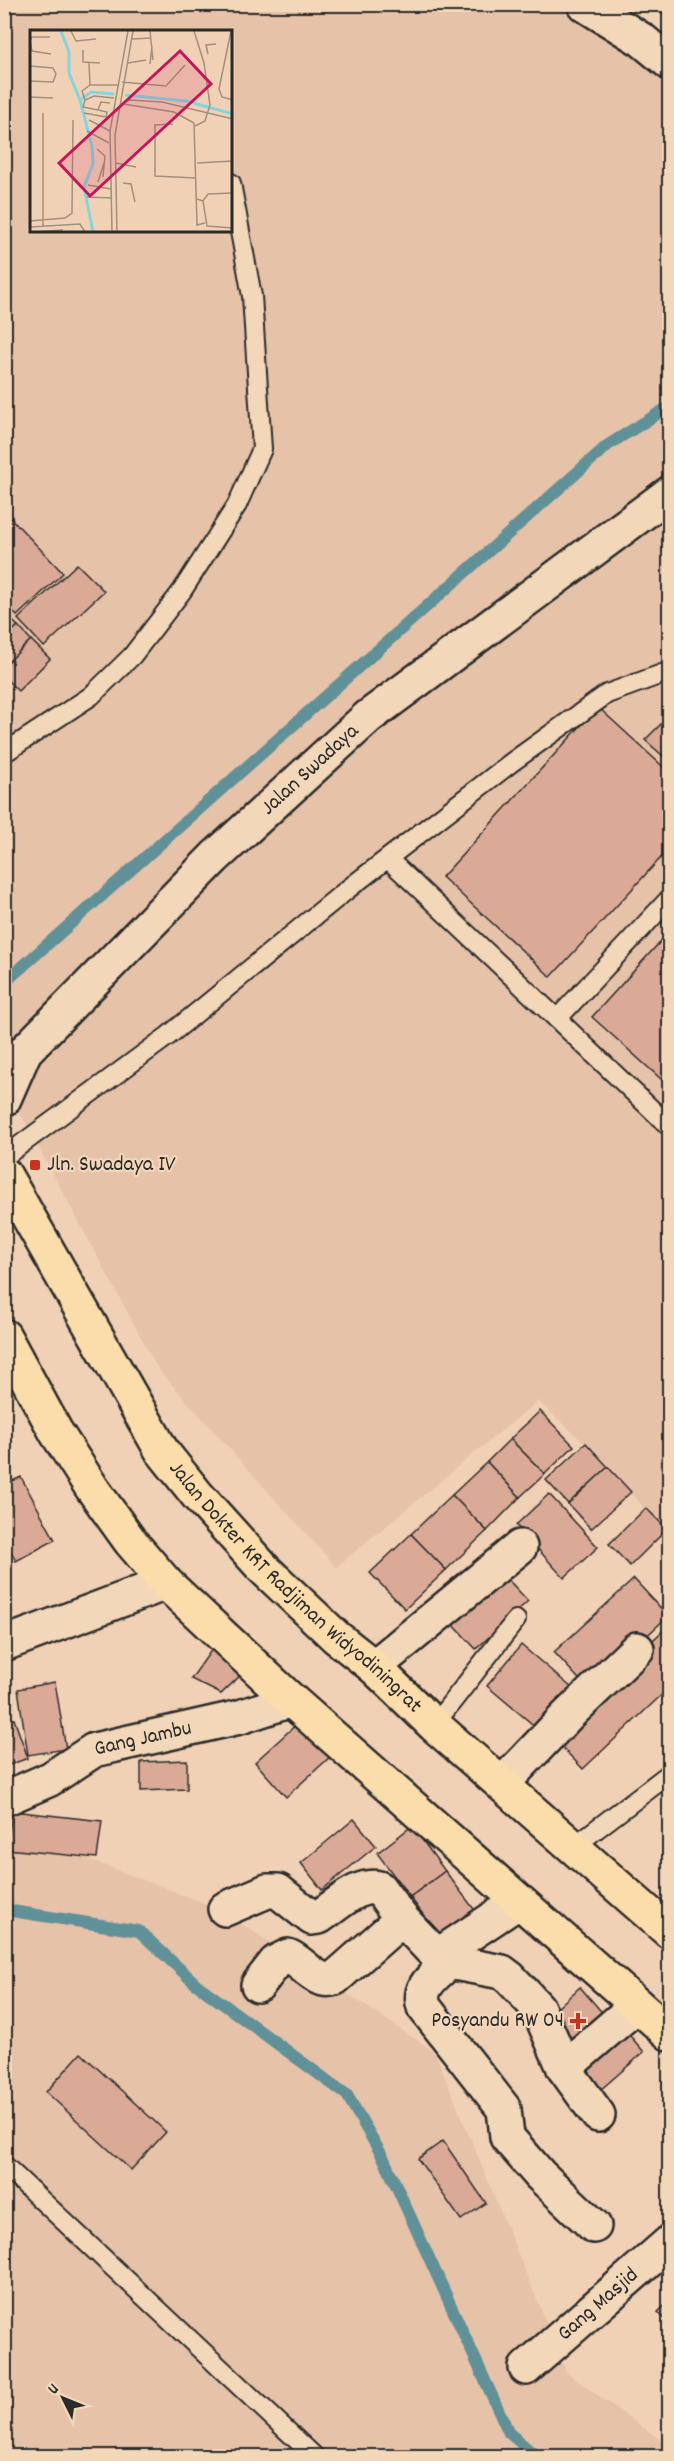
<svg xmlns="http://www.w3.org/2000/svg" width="674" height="2461" font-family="Dekko,sans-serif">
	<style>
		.built { fill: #e6c2a9; fill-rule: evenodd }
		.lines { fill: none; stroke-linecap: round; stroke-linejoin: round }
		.stream { stroke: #619198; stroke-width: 12 }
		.building { fill: #daaa97; stroke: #2b2b2b; stroke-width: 1.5 }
		.lane-casing { stroke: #2b2b2b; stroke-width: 22 }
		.street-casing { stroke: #2b2b2b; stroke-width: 38 }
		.primary-casing { stroke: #2b2b2b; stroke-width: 38 }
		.lane { stroke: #f2d7b9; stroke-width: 18 }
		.street { stroke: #f2d7b9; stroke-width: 33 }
		.primary { stroke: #faddab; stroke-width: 33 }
		.poi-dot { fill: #c8321e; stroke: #f2d7b9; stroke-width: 2 }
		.labels { text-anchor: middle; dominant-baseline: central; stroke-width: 4.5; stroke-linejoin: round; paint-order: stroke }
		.street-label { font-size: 22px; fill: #2b2b2b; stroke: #f2d7b9 }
		.poi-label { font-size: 22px; fill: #2b2b2b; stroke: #f2d7b9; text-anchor: start }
		.inset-river { fill: none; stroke: #85d5e0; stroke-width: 3 }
		.inset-road { fill: none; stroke: #a28f7e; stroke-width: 1.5 }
		.view { fill: #c2185b; fill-opacity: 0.15; stroke: #c2185b; stroke-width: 3 }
		.inset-edge { fill: none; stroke: #2b2b2b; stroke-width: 3 }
	</style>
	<rect width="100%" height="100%" fill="#f1d1b5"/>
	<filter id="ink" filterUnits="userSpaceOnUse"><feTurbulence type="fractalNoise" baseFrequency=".0167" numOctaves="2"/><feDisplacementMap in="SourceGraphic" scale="12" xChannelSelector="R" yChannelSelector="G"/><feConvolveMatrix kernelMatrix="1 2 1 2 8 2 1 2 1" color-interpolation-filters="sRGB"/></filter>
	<g filter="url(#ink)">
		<!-- built -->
		<g class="built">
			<path d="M613,4l56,33v1499l-77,-86 -54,-49 -202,166 -178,-198 -153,-284 -1,-1080zM32,32h199v199h-199z"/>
			<polygon points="4,1822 25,1835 218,1908 435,2052 567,2373 669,2446 669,2456 5,2456"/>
		</g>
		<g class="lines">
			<!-- stream -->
			<g class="stream">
				<polyline points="4,983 608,445 670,406"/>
				<polyline points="4,1906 12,1911 139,1931 196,1984 347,2095 384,2159 509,2433 536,2456"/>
			</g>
		</g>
		<!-- building -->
		<g class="building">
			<polygon points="649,4 670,4 670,18"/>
			<polygon points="4,511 63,573 17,616 4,602"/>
			<polygon points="77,564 104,591 44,647 18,619"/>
			<polygon points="4,613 18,626 4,639"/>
			<polygon points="18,626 31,640 4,666 4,639"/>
			<polygon points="31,640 50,659 18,691 4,677 4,666"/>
			<polygon points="598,707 670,773 670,848 551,977 442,877"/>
			<polygon points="670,715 670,762 645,740"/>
			<polygon points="670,931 670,1087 592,1017"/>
			<polygon points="540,1411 574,1446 545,1474 510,1439"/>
			<polygon points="510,1439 545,1474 520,1497 487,1462"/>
			<polygon points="586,1443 608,1467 568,1504 546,1480"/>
			<polygon points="487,1462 520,1497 487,1531 452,1495"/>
			<polygon points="608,1467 631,1492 591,1529 568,1504"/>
			<polygon points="21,1477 55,1540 16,1561 4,1538 4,1485"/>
			<polygon points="549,1494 598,1547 564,1578 516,1525"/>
			<polygon points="452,1495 487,1531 446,1570 411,1534"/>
			<polygon points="646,1508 667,1529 630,1566 609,1544"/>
			<polygon points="411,1534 446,1570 405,1609 370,1573"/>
			<polygon points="499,1570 528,1601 476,1649 447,1618"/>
			<polygon points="634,1579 668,1616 589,1690 554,1652"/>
			<polygon points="670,1624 670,1687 583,1769 551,1736"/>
			<polygon points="521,1645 578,1693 544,1734 487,1686"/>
			<polygon points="212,1649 244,1672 221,1694 191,1679"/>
			<polygon points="55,1682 66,1749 28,1755 18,1689"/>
			<polygon points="4,1690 13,1708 4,1712"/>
			<polygon points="14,1719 28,1758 4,1767 4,1722"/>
			<polygon points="299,1722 330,1757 286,1797 255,1762"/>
			<polygon points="187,1760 187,1789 141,1791 141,1762"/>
			<polygon points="12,1811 102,1821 97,1858 7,1849"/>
			<polygon points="354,1819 376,1846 322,1890 301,1863"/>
			<polygon points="412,1826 445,1871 410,1897 377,1853"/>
			<polygon points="445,1871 477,1913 442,1940 410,1897"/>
			<polygon points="580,1987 612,2024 576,2055 545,2019"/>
			<polygon points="618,2022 644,2052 599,2091 573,2062"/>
			<polygon points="81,2053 166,2132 131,2170 46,2092"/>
			<polygon points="443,2141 486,2203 461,2220 418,2159"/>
			<polygon points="670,2301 670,2324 658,2312"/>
		</g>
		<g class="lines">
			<defs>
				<g id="lane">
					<polyline points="4,753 91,696 132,656 182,591 237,505 262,449 252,296 231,183"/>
					<polyline points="388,859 557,1019"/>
					<polyline points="670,898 557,1019 670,1127"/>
					<polyline points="4,1157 168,1036 348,889 512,762 607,694 670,671"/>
					<polyline points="434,1725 516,1620"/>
					<polyline points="573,1847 670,1773"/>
					<polyline points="4,2165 314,2456"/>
				</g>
				<g id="street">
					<polyline points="584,4 642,40 670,63"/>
					<path id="s1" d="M4,1099l21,-48 190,-194 153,-140 302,-224"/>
					<polyline points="4,1644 166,1583"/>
					<polyline points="374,1667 520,1547"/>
					<polyline points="502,1784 567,1716 637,1649"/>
					<path id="s2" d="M4,1799l46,-20 44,-29 146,-33 51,-17"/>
					<path d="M225,1909l42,-18h11l34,27 7,-1c17,-11 39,-34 60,-29l23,31 35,37 12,6 53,10 8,6 28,30 26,60 34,47"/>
					<polyline points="437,1956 518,1902"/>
					<path d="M449,1962c-14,14 -32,24 -25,45l80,102 3,28 33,38 54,51"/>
					<path d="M258,1985l18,-23 12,-6c17,7 27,29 47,22l67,-59"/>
					<polyline points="564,2068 637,2005"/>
					<path id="s3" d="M526,2368l144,-126"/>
				</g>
				<g id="primary">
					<path id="s4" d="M4,1174l158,277 36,45 65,72 73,69 38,30 60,58 236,207"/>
					<polyline points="4,1336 56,1432 92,1488 130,1541 166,1583 291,1700 670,2034"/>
				</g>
			</defs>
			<!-- lane casing -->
			<use href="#lane" class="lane-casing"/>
			<!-- street casing -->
			<use href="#street" class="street-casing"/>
			<!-- primary casing -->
			<use href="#primary" class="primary-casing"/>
			<!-- lane -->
			<use href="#lane" class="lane"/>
			<!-- street -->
			<use href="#street" class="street"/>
			<!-- primary -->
			<use href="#primary" class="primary"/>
		</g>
	</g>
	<!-- markers -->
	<g class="poi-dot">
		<rect x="29" y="1159" width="12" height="12" rx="3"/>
		<path d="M575 2012h6v6h6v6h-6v6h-6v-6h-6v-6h6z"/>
	</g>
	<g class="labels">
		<!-- street labels -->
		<g class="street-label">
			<text stroke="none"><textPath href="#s1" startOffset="453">Jalan Swadaya</textPath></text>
			<text stroke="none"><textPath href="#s4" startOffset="510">Jalan Dokter KRT Radjiman Widyodiningrat</textPath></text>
			<text stroke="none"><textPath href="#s2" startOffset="153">Gang Jambu</textPath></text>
			<text stroke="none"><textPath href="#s3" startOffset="96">Gang Masjid</textPath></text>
		</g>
		<!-- poi labels -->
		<g class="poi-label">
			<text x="47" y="1165">Jln. Swadaya IV</text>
			<text x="564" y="2021" text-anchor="end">Posyandu RW 04</text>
		</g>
	</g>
	<!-- overview -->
	<g transform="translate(30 30)">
		<rect width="202" height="202" fill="#f1d1b5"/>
		<path class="inset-river" d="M31,1l8,21v21l11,27M95,65l61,6 47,13M63,202l-9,-45 9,-23 -1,-18 -12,-46 11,-8 23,2"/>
		<path class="inset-road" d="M41,1l5,10 20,-2M120,1l3,29M164,1l10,32 6,42 -5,16 -10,5M201,1l-12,58 3,8 11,3M102,9l19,-1M0,11l2,10 19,3M0,11l2,-4h18M53,20v12l17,1M178,24l-2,-9 10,-1M59,33l1,22M98,33l18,-3M120,34l2,-18M0,36l23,2 3,6 -3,8 -23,-1M92,52l44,4 19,-21M0,67l23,1M55,70l-3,-9 8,-6h28M93,73l6,-3 33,2 71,17M93,74l51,8 20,11 3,102 8,-2M68,80l-15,-3 2,-7 9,-4 20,2M54,83l22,4M76,87l1,-5 -9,-2 3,-8 9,1M59,90l21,11M143,94l-18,1v51l41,2M57,101l22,12M67,119l8,7 -2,21M86,133l20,4M167,133l36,-2M68,152l6,-19M93,153l8,1 4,18M58,155l23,4M57,167l25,1M167,169l6,2 4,25 26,2M173,171l5,-7 25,-1M0,191l35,-3 7,-5 1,-93M13,196v-113M0,197l50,-3 5,8M3,202l30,-2M82,202l-2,-101 18,-100M87,202l-2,-97 18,-104"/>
		<path class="view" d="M150,21l31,33 -121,112 -31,-33z"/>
		<rect width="202" height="202" class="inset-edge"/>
	</g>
	<!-- margin -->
	<rect width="674" height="2461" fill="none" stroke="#f2d7b9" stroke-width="24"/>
	<rect x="12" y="12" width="650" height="2437" fill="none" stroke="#2b2b2b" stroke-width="2" filter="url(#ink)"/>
	<!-- north arrow -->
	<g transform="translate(63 2398) rotate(313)" stroke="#f2d7b9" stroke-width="4.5" paint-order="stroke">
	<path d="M0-4.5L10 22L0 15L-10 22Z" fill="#2b2b2b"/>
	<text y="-9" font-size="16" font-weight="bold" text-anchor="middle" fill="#2b2b2b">U</text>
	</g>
</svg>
